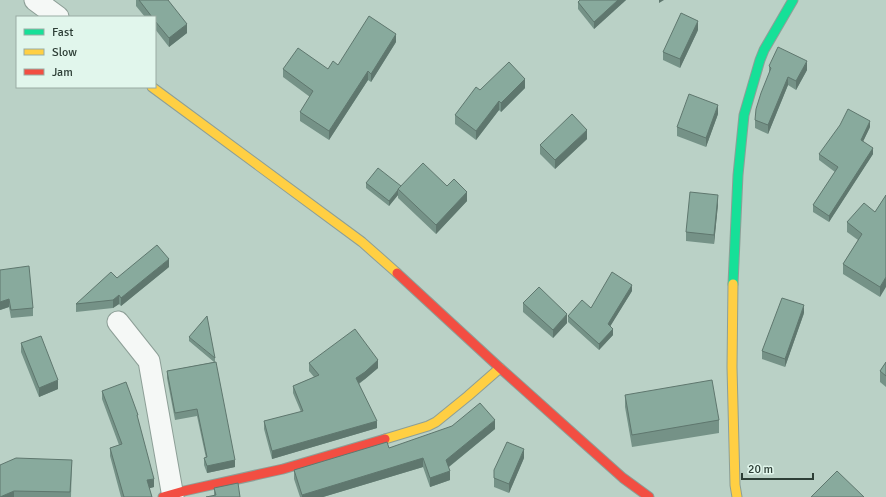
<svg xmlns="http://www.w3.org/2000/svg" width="886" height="497" font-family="Signika,sans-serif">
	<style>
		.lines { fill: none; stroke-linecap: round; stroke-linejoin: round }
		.street-casing { stroke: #8d9f97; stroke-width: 23 }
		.fast-casing { stroke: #8d9f97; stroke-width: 11 }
		.slow-casing { stroke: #8d9f97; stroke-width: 11 }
		.jam-casing { stroke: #8d9f97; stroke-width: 11 }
		.street { stroke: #f5f8f6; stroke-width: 21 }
		.fast { stroke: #16e098; stroke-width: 9 }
		.slow { stroke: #ffcf43; stroke-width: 9 }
		.jam { stroke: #f24e42; stroke-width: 9 }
		.wall { fill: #759287 }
		.shaded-wall { fill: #5f776e }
		.building { fill: #88aa9d; stroke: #5f776e }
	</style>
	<rect width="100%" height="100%" fill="#bad1c6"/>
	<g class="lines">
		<defs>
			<g id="street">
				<polyline points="35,0 58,17"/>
				<polyline points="118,322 149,361 173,497"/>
			</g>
			<polyline id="fast" points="733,284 738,175 744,115 760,60 764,50 793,0"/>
			<g id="slow">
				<polyline points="152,87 362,242 397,273"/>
				<polyline points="733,284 732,367 735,485 737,497"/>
				<polyline points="385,439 428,426 436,422 468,396 500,368"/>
			</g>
			<g id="jam">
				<polyline points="397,273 500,368 623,478 649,497"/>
				<polyline points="163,497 184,491 283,469 385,439"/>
			</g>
		</defs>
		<!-- street casing -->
		<use href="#street" class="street-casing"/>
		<!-- fast casing -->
		<use href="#fast" class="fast-casing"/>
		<!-- slow casing -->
		<use href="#slow" class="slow-casing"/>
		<!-- jam casing -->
		<use href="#jam" class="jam-casing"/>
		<!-- street -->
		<use href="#street" class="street"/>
		<!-- fast -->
		<use href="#fast" class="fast"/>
		<!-- slow -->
		<use href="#slow" class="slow"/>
		<!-- jam -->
		<use href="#jam" class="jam"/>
	</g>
	<!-- wall -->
	<g class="wall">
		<polygon points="136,0 168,0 187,33 169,47 155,29 155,17 145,17 136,6"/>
		<polygon points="580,0 626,0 594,29 578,9 578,2"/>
		<polygon points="698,30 680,68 663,60 663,52"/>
		<polygon points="396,42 371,82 368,80 329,140 300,121 300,112 310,97 283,77 283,69 328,69 338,65"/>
		<polygon points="769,66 807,70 796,90 788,85 768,134 755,128 755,120 769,74"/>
		<polygon points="525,88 501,112 499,110 476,140 455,124 455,115 480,90"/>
		<polygon points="718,114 706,147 677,136 677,127"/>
		<polygon points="870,127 863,141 873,154 829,222 813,212 813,205 835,172 819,160 819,154"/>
		<polygon points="587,139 555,169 540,154 540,145"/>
		<polygon points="366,183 401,186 447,186 467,201 436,234 398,198 398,195 389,206 366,188"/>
		<polygon points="886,195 880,297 843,274 843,264 858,240 847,232 847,222 875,212"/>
		<polygon points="718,204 714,244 686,241 686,232"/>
		<polygon points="169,267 121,306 119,304 113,308 76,312 76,304 117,278"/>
		<polygon points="0,270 33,308 33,316 11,318 9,307 0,310"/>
		<polygon points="632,291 610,326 613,335 599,350 568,322 568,316 591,308"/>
		<polygon points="523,303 567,323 553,338 523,312"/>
		<polygon points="804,313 785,367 762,359 762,351"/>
		<polygon points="189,337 215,358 215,362 235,467 207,473 204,465 204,458 206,458 197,416 175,420 167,378 167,371 214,362 189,341"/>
		<polygon points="21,343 58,389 39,397 21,352"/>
		<polygon points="886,362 886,387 880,382 880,371"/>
		<polygon points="309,363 378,368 365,379 359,384 377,428 272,459 264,429 264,421 301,412 293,393 293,386 314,377 309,371"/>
		<polygon points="102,391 138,419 154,487 149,488 152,497 121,497 110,456 110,448 119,445 102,399"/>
		<polygon points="625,395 719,420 719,433 632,447 625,407"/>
		<polygon points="495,429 449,467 450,480 430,487 423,467 323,497 300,497 294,479 294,470 389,448"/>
		<polygon points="524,458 509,493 494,487 494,470"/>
		<polygon points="72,460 71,497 0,497"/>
		<polygon points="214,488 240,497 214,496"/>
	</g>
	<!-- shaded-wall -->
	<g class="shaded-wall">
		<polygon points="618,0 626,0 594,29 594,22"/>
		<polygon points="659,0 664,0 659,3"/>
		<polygon points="698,21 698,30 680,68 680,59"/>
		<polygon points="187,24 187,33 169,47 169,38"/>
		<polygon points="396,34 396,42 371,82 371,74"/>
		<polygon points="807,61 807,70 796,90 796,81"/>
		<polygon points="368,71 368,80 329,140 329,131"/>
		<polygon points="788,77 788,85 768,134 768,125"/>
		<polygon points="525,79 525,88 501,112 501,103"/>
		<polygon points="499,101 499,110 476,140 476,131"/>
		<polygon points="718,105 718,114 706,147 706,138"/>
		<polygon points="870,121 870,127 861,146 861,140"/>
		<polygon points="587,130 587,139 555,169 555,160"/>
		<polygon points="873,148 873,154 829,222 829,216"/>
		<polygon points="398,190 398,195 389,206 389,201"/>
		<polygon points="467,192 467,201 436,234 436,225"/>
		<polygon points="718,195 718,204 714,244 714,235"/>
		<polygon points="169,259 169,267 121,306 121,298"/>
		<polygon points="886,277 886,287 880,297 880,287"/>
		<polygon points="632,285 632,291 608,330 608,324"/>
		<polygon points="119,295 119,304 113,308 113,300"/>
		<polygon points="9,299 9,307 0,310 0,302"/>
		<polygon points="804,305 804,313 785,367 785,359"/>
		<polygon points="567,314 567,323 553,338 553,330"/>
		<polygon points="613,329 613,335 599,350 599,344"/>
		<polygon points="378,360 378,368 365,379 356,385 356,378"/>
		<polygon points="58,380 58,389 39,397 39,388"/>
		<polygon points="495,420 495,429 446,469 446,460"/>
		<polygon points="377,421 377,428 272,459 272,451"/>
		<polygon points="524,449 524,458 509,493 509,484"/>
		<polygon points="423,458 423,467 323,497 302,497 302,495"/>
		<polygon points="235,460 235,467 207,473 207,466"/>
		<polygon points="450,471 450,480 430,487 430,478"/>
		<polygon points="154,479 154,487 147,489 147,480"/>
		<polygon points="14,491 14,497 0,497"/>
	</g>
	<!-- building -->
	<g class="building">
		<polygon points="139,0 168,0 187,24 169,38 155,21 155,17 152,17"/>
		<polygon points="580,0 618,0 594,22 578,2"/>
		<polygon points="681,13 698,21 680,59 663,52"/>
		<polygon points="369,16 396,34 371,74 368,71 329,131 300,112 313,91 283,69 298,48 328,69 333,61 338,65"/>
		<polygon points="778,47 807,61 796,81 788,77 768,125 755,120 756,109 761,93 771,68 769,66"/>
		<polygon points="509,62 525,79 501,103 499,101 476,131 455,115 476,87 480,90"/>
		<polygon points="689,94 718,105 706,138 677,127"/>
		<polygon points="848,109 870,121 861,140 873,148 829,216 813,205 838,167 819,154 840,125"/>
		<polygon points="572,114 587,130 555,160 540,145"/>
		<polygon points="423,163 447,186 454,179 467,192 436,225 398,189"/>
		<polygon points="378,168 401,186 398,189 398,190 389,201 366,183"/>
		<polygon points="690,192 718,195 714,235 686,232"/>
		<polygon points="886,195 886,277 880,287 843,264 862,234 847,222 864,203 875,212"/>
		<polygon points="157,245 169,259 121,298 119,295 113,300 76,304 111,272 117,278"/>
		<polygon points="29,266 33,308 11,310 9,299 0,302 0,270"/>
		<polygon points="612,272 632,285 608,324 613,329 599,344 568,316 582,300 591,308"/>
		<polygon points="539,287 567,314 553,330 523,303"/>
		<polygon points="782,298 804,305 785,359 762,351"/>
		<polygon points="207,316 215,358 189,337"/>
		<polygon points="355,329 378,360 365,372 356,378 377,421 272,451 264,421 303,411 293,386 319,375 309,363"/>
		<polygon points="41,336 58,380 39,388 21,343"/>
		<polygon points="216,362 235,460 207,466 204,458 207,457 197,409 175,413 167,371"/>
		<polygon points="886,362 886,376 880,371"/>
		<polygon points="712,380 719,420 632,435 625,395"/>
		<polygon points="126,382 138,415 137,415 154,479 147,480 152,497 124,497 110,448 122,444 102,391"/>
		<polygon points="480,403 495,420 446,460 450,471 430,478 423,458 302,495 294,470 387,442 389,448 452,426"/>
		<polygon points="507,442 524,449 509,484 494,478 494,470"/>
		<polygon points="16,458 72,460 70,492 14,491 0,497 0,465"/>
		<polygon points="837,471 864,497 811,497"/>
		<polygon points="238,483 240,497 206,497 216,495 214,488"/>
	</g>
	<!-- legend -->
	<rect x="16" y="16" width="140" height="72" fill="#e1f6ec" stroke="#99aca3"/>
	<rect x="24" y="29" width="20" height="6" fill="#16e098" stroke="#99aca3"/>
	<text x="52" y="36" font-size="12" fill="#2d3e36">Fast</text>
	<rect x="24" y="49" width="20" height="6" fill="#ffcf43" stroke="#99aca3"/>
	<text x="52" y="56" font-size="12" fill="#2d3e36">Slow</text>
	<rect x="24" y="69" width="20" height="6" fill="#f24e42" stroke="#99aca3"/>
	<text x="52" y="76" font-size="12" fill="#2d3e36">Jam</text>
	<!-- scale -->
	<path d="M742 473v6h71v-6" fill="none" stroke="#2d3e36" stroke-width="2"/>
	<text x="748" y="473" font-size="12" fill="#2d3e36" stroke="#e1f6ec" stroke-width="3" paint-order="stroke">20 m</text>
</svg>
